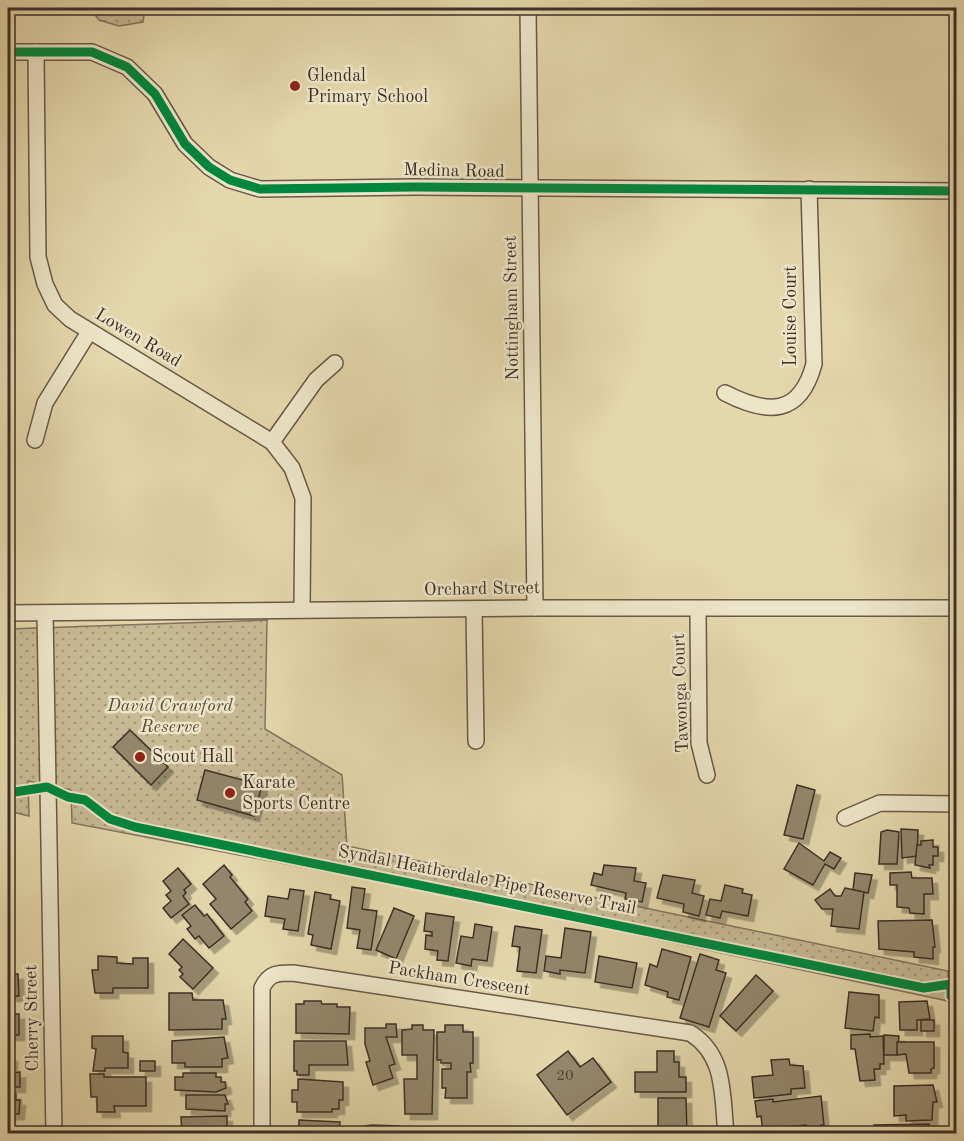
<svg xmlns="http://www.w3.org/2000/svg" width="964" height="1141" font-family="'Old Standard TT',serif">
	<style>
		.park { fill: url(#park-dots); stroke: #83745e; stroke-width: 1.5 }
		.building { fill: #94866c; stroke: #3e2f27; stroke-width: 1.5; filter: url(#shadow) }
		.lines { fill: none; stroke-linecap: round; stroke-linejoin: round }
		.minor-casing { stroke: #685948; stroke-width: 18 }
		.minor { stroke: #ede5c8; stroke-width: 15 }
		.cycleway-casing { stroke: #ede5c8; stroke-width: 13 }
		.cycleway { stroke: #00873e; stroke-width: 9 }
		.poi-dot { fill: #8f2418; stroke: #ede5c8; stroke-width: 2 }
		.labels { text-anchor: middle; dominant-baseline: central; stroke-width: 5; stroke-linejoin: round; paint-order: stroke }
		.number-label { font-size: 15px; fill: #544538 }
		.poi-label { font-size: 18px; fill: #3e2f27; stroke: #ede5c8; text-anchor: start }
		.street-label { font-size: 18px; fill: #3e2f27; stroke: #ede5c8 }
		.park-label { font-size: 18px; font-style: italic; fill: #5a4b3d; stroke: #ede5c8 }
	</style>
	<defs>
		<pattern id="park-dots" width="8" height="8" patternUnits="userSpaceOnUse" patternTransform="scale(1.5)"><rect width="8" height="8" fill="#c8ba95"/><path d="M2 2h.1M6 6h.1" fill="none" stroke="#a4987a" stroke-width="1.8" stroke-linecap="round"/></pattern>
		<filter id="shadow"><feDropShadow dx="5.5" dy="5.5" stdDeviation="0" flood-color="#0004"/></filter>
	</defs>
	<rect width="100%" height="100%" fill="#e4d7ab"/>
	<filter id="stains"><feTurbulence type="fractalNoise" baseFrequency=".00333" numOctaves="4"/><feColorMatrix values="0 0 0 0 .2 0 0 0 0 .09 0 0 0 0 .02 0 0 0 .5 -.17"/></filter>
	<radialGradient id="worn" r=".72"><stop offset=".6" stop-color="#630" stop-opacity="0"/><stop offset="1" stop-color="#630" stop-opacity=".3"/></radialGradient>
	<!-- park -->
	<g class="park">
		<polygon points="90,8 145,8 143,22 119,26 99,20"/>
		<polygon points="267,620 265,729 342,775 347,846 948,971 948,1001 444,894 72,823 71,790 28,781 29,816 8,811 8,629"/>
	</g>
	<!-- building -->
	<g class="building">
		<polygon points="130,730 168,767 151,785 113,747"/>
		<polygon points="205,770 262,785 254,816 197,800"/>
		<polygon points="797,785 815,790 803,839 784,835"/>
		<polygon points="901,829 918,830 917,856 902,858"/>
		<polygon points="887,830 899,832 897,864 879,864 881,832"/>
		<polygon points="933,840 933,847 938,847 938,856 933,856 933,865 929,865 930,868 915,865 917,845 921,845 921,841"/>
		<polygon points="799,843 824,861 830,852 841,858 834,869 825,864 813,885 784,869"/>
		<polygon points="224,865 232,875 230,877 248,899 245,902 252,911 231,929 210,904 216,899 203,884"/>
		<polygon points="604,865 636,868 634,881 646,883 642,902 625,899 626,893 591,885 594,873 602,875"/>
		<polygon points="178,868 191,884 184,890 186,893 183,896 189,904 171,918 163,908 171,901 166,895 171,891 163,881"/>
		<polygon points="911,872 912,878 932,878 933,894 924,894 924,914 910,913 909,908 897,907 897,885 890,885 890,873"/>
		<polygon points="855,873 872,875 868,893 853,890"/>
		<polygon points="663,875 695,880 692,893 704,896 699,916 683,912 684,904 657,898"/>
		<polygon points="725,885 743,889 742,893 752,895 748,916 722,911 720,918 706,915 710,899 721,901"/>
		<polygon points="352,887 365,889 362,909 377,911 371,950 357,948 360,930 347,928"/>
		<polygon points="845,888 864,892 859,929 831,926 833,909 822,909 815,900 830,889 835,896 841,896"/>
		<polygon points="290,889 304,891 298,931 283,929 285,919 265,916 268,896 288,899"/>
		<polygon points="315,892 331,895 330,899 340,901 331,949 311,945 313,935 308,934"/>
		<polygon points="195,905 204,916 207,914 224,936 209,948 199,936 195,939 187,929 191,926 182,915"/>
		<polygon points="394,908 414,916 396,959 376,950"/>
		<polygon points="426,913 454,917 448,961 437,960 438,951 425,949 426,935 432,936 432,932 424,931"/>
		<polygon points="932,920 935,947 933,947 933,959 914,957 914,952 879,949 878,921"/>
		<polygon points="475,924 492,927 487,961 472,959 471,966 456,963 461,936 473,938"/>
		<polygon points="515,926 542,930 536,973 517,971 520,947 512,946"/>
		<polygon points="565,928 591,932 585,973 560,970 560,974 544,971 546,956 561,958"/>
		<polygon points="183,939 213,968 193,989 180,977 183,974 179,970 182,967 169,954"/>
		<polygon points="662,949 691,957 679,1000 667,997 668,992 645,985 650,964 657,967"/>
		<polygon points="700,954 719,960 716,970 726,973 709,1027 680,1018"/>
		<polygon points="98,956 117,957 117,963 133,964 133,958 148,958 148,988 113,988 113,993 95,993 92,970 98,970"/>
		<polygon points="599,956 637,963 632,988 595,982"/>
		<polygon points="8,974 18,974 19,996 8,996"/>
		<polygon points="756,975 773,991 736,1031 720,1016"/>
		<polygon points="849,992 879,995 879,1018 875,1017 873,1031 845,1028"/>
		<polygon points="169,993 192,993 193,1000 223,1000 226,1019 222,1019 222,1029 169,1030"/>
		<polygon points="304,1001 321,1001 322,1004 337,1004 337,1007 350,1007 349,1034 296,1033 296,1004 304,1004"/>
		<polygon points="927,1001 930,1019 917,1020 917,1030 900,1030 899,1002"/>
		<rect x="8" y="1014" width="11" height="21"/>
		<rect x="921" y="1020" width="13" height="11"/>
		<polygon points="386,1024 396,1024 397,1037 386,1037 395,1064 389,1066 393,1078 373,1085 366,1062 370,1061 365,1044 365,1028 386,1028"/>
		<polygon points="412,1025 423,1025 423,1030 434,1030 432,1114 405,1114 404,1079 417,1079 417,1055 402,1055 402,1030 412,1029"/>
		<polygon points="445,1025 463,1025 463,1032 473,1032 473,1063 470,1063 471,1072 467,1072 467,1098 445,1098 446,1088 442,1088 442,1069 451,1069 451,1063 441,1063 441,1060 437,1060 437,1032 445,1032"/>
		<polygon points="870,1034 870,1037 883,1036 884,1064 880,1064 880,1069 874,1069 875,1080 860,1081 855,1049 851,1049 851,1035"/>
		<polygon points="884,1035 899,1036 897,1055 884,1055"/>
		<polygon points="92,1036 123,1036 123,1052 128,1053 128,1068 105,1068 105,1071 93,1071 96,1049 92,1048"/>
		<polygon points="224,1037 228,1058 222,1059 222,1067 185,1067 185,1063 172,1063 172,1041"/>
		<polygon points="294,1041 346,1041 348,1065 309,1065 309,1075 297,1075 297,1071 294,1071"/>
		<polygon points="897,1042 934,1042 934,1068 931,1069 931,1073 909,1073 906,1054 897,1055"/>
		<polygon points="568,1051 580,1067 593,1058 611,1082 567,1115 537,1075"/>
		<polygon points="657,1051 674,1051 674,1062 679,1062 679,1077 686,1077 686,1092 635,1092 635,1072 657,1072"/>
		<polygon points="8,1056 12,1056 12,1073 20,1072 20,1087 8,1087"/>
		<polygon points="789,1059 790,1065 803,1066 805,1088 791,1089 791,1094 754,1098 752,1077 773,1075 771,1060"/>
		<rect x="140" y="1061" width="15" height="10"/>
		<polygon points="183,1073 216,1073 216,1077 221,1077 221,1082 225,1082 226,1088 216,1092 175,1090 175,1077 183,1077"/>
		<polygon points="90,1074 104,1074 104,1077 146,1077 146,1106 114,1106 115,1112 97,1112 97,1097 91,1097"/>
		<polygon points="298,1079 343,1082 343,1100 339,1100 339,1109 332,1109 332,1112 297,1112 297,1102 292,1102 292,1090 298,1090"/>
		<polygon points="933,1085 937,1102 933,1102 932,1120 906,1121 906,1115 894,1116 894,1086"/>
		<polygon points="8,1094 16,1094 16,1100 20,1100 19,1114 10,1114 9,1124"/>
		<polygon points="186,1095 225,1095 228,1104 225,1104 225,1111 186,1109"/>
		<polygon points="821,1096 824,1125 821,1125 818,1132 812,1132 806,1125 786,1127 786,1132 763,1134 761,1116 757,1117 755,1101 773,1099 773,1102"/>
		<polygon points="658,1098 686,1098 687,1134 658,1134"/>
		<polygon points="227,1116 227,1134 182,1134 181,1117"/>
		<polygon points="299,1120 340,1122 340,1134 293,1134 293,1128 299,1128"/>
		<polygon points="929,1124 929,1134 874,1134 874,1125"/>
		<polygon points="372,1125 400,1126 400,1134 365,1134 365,1126"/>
	</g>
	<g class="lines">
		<defs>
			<g id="minor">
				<polyline points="528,8 535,608"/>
				<polyline points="8,52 92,52 127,67 155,94 185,144 209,167 230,180 260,189 415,187 956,191"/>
				<polyline points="36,52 38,257 45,284 55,305 70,319 272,442 292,468 303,498 302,610"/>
				<path d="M725,393c43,22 75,23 89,-29l-5,-175"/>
				<polyline points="35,440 45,403 89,332"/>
				<polyline points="272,442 316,380 335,363"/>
				<polyline points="474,609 476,741"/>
				<polyline points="698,609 699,743 707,775"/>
				<polyline points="8,613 535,608 956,608"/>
				<polyline points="45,613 54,1134"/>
				<polyline points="845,818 880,803 956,804"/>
				<path d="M262,1134v-146c7,-15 15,-15 31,-15l397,60c36,22 32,63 36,101"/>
			</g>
		</defs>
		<!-- minor casing -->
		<use href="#minor" class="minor-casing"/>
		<!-- minor -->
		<use href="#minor" class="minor"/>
		<defs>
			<g id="cycleway">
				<polyline points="8,52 92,52 127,67 155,94 185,144 209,167 230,180 260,189 415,187 956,191"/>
				<polyline points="8,793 47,787 68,797 85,800 110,819 135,827 924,988 951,984 951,996 956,997"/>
			</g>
		</defs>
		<!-- cycleway casing -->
		<use href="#cycleway" class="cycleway-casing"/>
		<!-- cycleway -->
		<use href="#cycleway" class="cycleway"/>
	</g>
	<!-- markers -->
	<g class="poi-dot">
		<circle cx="295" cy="86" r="6"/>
		<circle cx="140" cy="757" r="6"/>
		<circle cx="230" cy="793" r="6"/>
	</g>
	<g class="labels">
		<!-- number labels -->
		<g class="number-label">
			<text x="565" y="1076">20</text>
		</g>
		<!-- poi labels -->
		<g class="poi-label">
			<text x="307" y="76">Glendal<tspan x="307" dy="21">Primary School</tspan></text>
			<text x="152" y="757">Scout Hall</text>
			<text x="242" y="783">Karate<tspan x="242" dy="21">Sports Centre</tspan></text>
		</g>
		<!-- street labels -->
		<g class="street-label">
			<text transform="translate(454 171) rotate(1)">Medina Road</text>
			<text transform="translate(512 308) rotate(-91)">Nottingham Street</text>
			<text transform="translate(791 316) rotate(-90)">Louise Court</text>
			<text transform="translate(138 338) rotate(31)">Lowen Road</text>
			<text transform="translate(482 589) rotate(-1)">Orchard Street</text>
			<text transform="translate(681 693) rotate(-92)">Tawonga Court</text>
			<text transform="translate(487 880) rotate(11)">Syndal Heatherdale Pipe Reserve Trail</text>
			<text transform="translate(459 979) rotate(9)">Packham Crescent</text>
			<text transform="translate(32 1018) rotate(-91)">Cherry Street</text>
		</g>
		<!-- park labels -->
		<g class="park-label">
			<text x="170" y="706">David Crawford<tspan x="170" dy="21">Reserve</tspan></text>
		</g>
	</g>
	<!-- margin -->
	<rect width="964" height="1141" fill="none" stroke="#e4d7ab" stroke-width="30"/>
	<rect x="9" y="9" width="946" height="1123" fill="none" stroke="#3e2f27" stroke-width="3"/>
	<rect x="15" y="15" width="934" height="1111" fill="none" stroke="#3e2f27" stroke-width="1.5"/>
	<rect width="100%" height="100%" filter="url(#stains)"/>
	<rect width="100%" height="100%" fill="url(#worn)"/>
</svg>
